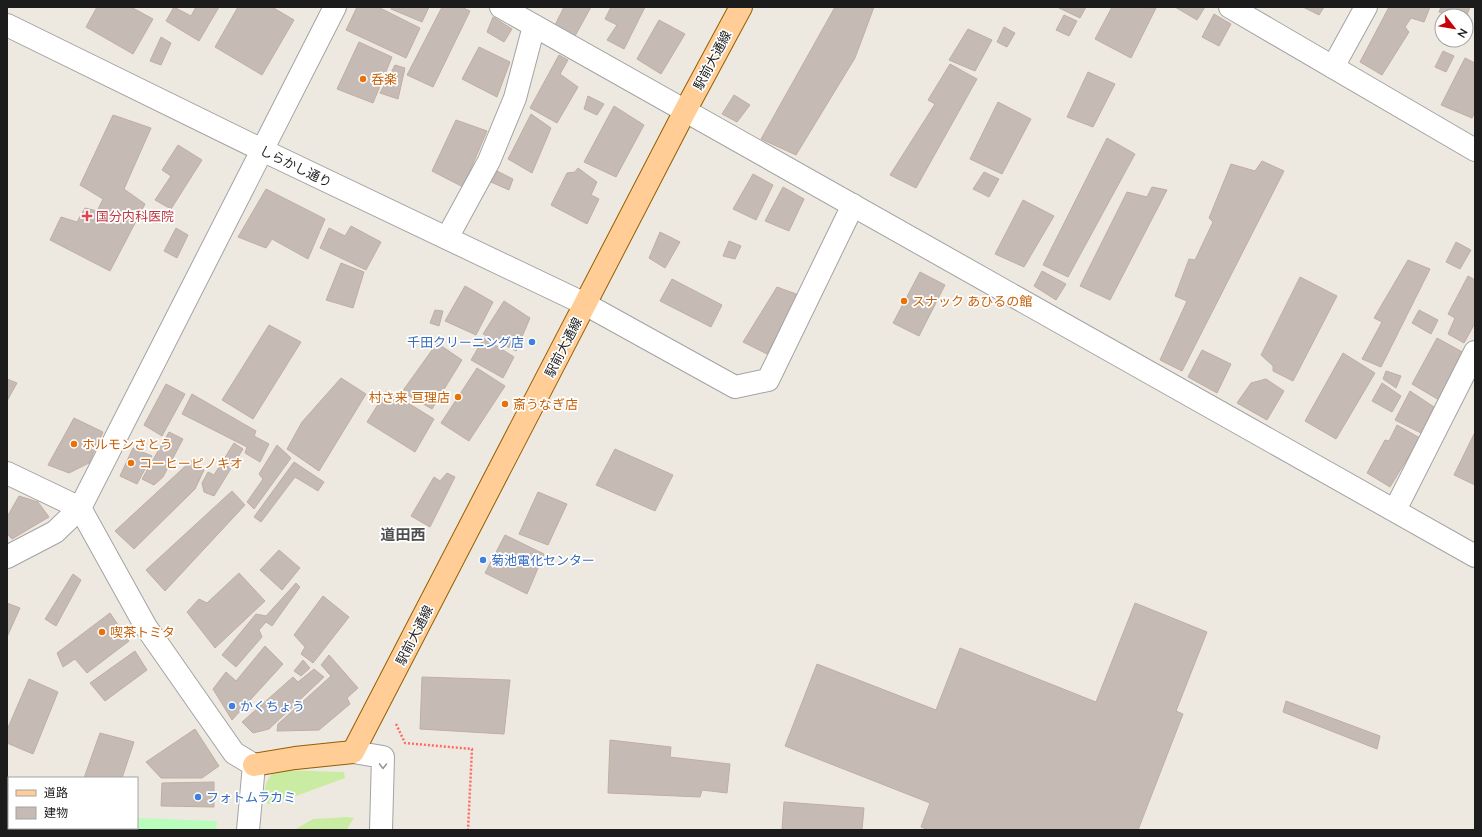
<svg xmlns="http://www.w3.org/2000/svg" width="1482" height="837" font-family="Lato,'Noto Sans JP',sans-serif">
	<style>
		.grass { fill: #c9eca2 }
		.park { fill: #b9fdbc }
		.building { fill: #c6bbb4; stroke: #c0aea2 }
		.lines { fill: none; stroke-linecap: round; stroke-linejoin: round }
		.minor-casing { stroke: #a3a3a3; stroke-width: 24 }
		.major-casing { stroke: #945e00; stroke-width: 24 }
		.path { stroke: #ff6b61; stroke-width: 2.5; stroke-dasharray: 2 2; stroke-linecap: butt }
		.minor { stroke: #fff; stroke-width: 22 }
		.major { stroke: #ffcd95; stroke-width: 22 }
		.oneway { stroke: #999 }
		.food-dot { fill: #e8710a; stroke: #fff; stroke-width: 1.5 }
		.health-dot { fill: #e0444e; stroke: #fff; stroke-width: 1.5 }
		.shop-dot { fill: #3f7fe0; stroke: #fff; stroke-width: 1.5 }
		.labels { text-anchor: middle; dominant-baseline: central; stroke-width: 3.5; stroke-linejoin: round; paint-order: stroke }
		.street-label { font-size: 13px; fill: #1c1c1c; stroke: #fff }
		.food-label { font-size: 13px; fill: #c56008; stroke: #fff; text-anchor: start }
		.health-label { font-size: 13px; fill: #be3a42; stroke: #fff; text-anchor: start }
		.shop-label { font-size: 13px; fill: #366cbe; stroke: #fff; text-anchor: start }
		.quarter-label { font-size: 15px; font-weight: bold; fill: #4f4f4f; stroke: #fff }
	</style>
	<rect width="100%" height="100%" fill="#eee9e0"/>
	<!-- grass -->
	<g class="grass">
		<path d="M276,770l68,2 1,6 -68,25 -8,1 -5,-3c0,-14 2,-22 12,-31z"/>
		<polygon points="347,817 354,818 347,829 344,830 294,830 313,819"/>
	</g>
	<!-- park -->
	<polygon class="park" points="137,818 217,821 216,830 126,830 126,828 137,828"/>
	<!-- building -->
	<g class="building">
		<polygon points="97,7 131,7 153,19 133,54 86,27"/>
		<polygon points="174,7 191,16 196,7 219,7 199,41 166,21"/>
		<polygon points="238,7 272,7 294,20 262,75 215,47"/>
		<polygon points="357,7 378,7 420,28 406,58 346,30"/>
		<polygon points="392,7 429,7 422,22 391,9"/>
		<polygon points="442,7 461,7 470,11 433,87 407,75"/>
		<polygon points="564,7 591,7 575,36 555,25"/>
		<polygon points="611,7 645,7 624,49 607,40 617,25 605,19"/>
		<polygon points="835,7 874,7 855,58 796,155 761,139"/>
		<polygon points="1057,7 1086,7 1080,18"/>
		<polygon points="1112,7 1156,8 1131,58 1095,39"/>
		<polygon points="1175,7 1205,7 1197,20"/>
		<polygon points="1303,7 1324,7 1319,15"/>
		<polygon points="1389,7 1430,7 1424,22 1411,18 1405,27 1409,32 1382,75 1360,62"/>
		<polygon points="1441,7 1470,7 1466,17 1448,16 1439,12"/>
		<polygon points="1214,14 1231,24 1219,46 1202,37"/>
		<polygon points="1064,15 1077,21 1069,36 1056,30"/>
		<polygon points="493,17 512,29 504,42 487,32"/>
		<polygon points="659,20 685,34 661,74 637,59"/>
		<polygon points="1004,27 1015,33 1007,47 997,42"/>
		<polygon points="968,29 992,40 975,71 949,60"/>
		<polygon points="161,37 171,43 161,65 150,61"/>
		<polygon points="359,42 392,57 373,103 337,89"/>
		<polygon points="479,47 510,62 497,97 462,79"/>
		<polygon points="1443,51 1454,56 1446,72 1435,67"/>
		<polygon points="559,55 568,60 560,74 578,87 557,123 530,108"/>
		<polygon points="1465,58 1475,63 1475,112 1472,118 1441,105"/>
		<polygon points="950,64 977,79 916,188 890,175 935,104 928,100"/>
		<polygon points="395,65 405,68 398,99 380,93"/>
		<polygon points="1088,72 1115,84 1093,127 1067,117"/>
		<polygon points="734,95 750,105 737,122 722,114"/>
		<polygon points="588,96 604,104 597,115 584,109"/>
		<polygon points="998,102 1031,119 1002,174 970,159"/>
		<polygon points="614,106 644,125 616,177 584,162"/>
		<polygon points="531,114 551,128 532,173 508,159"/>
		<polygon points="113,115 151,128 124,189 145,204 110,271 50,240 61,217 77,222 85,208 97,211 103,199 80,185"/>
		<polygon points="456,120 487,131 463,187 432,171"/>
		<polygon points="1107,138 1135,154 1068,277 1043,265"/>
		<polygon points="178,145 202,160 171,209 155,200 171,176 162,170"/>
		<polygon points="1262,161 1284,171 1182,371 1160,360 1187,301 1175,296 1189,259 1195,260 1213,222 1209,218 1231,164 1255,171"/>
		<polygon points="578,168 597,182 591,195 599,199 587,224 551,205 567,173 575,172"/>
		<polygon points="497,171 513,179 509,190 491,182"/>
		<polygon points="984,172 999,179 989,197 973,189"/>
		<polygon points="753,174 773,185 756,220 733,209"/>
		<polygon points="783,187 804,199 789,231 765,221"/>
		<polygon points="1152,187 1167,190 1110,300 1080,286 1127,192 1147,197"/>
		<polygon points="266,189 325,219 308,259 272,239 266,248 238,237"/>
		<polygon points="1023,200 1054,216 1024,267 995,254"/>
		<polygon points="351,226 381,242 366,270 320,248 329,228 345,236"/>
		<polygon points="176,228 188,235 177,258 164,251"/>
		<polygon points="660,232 680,242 665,268 649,258"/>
		<polygon points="729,241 741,246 735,259 723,256"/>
		<polygon points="1456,242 1471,250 1460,269 1446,262"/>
		<polygon points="1408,260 1430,269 1381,367 1362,359 1382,322 1374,318"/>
		<polygon points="341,263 364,272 353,308 326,300"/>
		<polygon points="1042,271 1066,284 1056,300 1034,286"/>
		<polygon points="920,272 945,285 919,336 893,323"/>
		<polygon points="1468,276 1475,280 1475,323 1464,343 1448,334 1455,318 1448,314"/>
		<polygon points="1300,277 1337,296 1293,381 1273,371 1273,366 1261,355"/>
		<polygon points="672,279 722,305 711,327 660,301"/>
		<polygon points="465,286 493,302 476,335 445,321"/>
		<polygon points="777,287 799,295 767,354 743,342"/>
		<polygon points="504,301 530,318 516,351 483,334"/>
		<polygon points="435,310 443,311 439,326 430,323"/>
		<polygon points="1419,310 1438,320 1431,334 1412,323"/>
		<polygon points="269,325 301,342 253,419 222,400"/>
		<polygon points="484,338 514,357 503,378 471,360"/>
		<polygon points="1437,338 1466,354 1439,400 1412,384"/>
		<polygon points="437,343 462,360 432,409 402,392"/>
		<polygon points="1202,350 1231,364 1217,393 1188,377"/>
		<polygon points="1343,353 1375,373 1336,439 1305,421"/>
		<polygon points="477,368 505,386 469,441 441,423"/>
		<polygon points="1386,371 1401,376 1396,388 1383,379"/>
		<polygon points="341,378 366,394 319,471 287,449 302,422"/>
		<polygon points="7,379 17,383 7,401"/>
		<polygon points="1266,379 1284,391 1267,420 1237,403 1251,383"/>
		<polygon points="1382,383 1401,396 1392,412 1372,401"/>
		<polygon points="166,384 185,394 162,436 144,425"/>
		<polygon points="387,390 434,419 415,452 367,422"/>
		<polygon points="1410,391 1434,407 1421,433 1395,420"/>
		<polygon points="192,394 256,431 254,436 269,444 260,462 245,453 247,447 182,414"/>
		<polygon points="74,418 103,432 89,463 69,473 48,465"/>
		<polygon points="1397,425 1420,438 1390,487 1367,473 1385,440 1389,441"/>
		<polygon points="169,432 183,439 163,477 154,485 142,479"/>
		<polygon points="1475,432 1475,485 1454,475"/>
		<polygon points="234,443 243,449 214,496 204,492 202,483 208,472 214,475"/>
		<polygon points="277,445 291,458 254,509 247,502 263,479 259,474"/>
		<polygon points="133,448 152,456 137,484 120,476"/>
		<polygon points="615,449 673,475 655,511 596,485"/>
		<polygon points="192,460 204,470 195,489 134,549 115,531"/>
		<polygon points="294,462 324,482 318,491 295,477 261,522 254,517"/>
		<polygon points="447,473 455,477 430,527 411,516 434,477 440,481"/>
		<polygon points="232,491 245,505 165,591 146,570"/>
		<polygon points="538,492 567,504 548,545 519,534"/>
		<polygon points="19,496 38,502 49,517 12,539 7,534 7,517"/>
		<polygon points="505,535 544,554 527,594 485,573"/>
		<polygon points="279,550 300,568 282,590 260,570"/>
		<polygon points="239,573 265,601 215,648 187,612 199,599 207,603"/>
		<polygon points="73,574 81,580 56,626 45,619"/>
		<polygon points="296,583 300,587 272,626 266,622 259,630 262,637 236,667 222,655 256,614 266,616"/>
		<polygon points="323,596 349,617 313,663 301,654 305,647 294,635"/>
		<polygon points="7,603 20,608 7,637"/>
		<polygon points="1135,603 1207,632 1176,711 1183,714 1138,830 929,830 921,827 930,803 785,746 817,664 936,710 960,648 1096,702"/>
		<polygon points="110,613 129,641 87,673 75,659 63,667 57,653"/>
		<polygon points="265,646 283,664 232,720 213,689 226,672 236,681"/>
		<polygon points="135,651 147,670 105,701 90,683"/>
		<polygon points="329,655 358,688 347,698 350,704 319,730 277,731 278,724 331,676 321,665"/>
		<polygon points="303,660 310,668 301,676 294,671"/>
		<polygon points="314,669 324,677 269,729 253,733 242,722 293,677 298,682"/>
		<polygon points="422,677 510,680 504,734 420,729"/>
		<polygon points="29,679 58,692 33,754 7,743 7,730"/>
		<polygon points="1286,701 1380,736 1377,749 1283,712"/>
		<polygon points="195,729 219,766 202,778 161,778 146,762"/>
		<polygon points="100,733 134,742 122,778 84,778"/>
		<polygon points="610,740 671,747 670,757 730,764 727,793 702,790 700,797 608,793"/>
		<polygon points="214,782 214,807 161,806 162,783"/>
		<polygon points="784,802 864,808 862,830 782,830"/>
		<rect x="79" y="828" width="28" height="2"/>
	</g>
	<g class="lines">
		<defs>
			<g id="minor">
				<polyline points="501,7 1475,556"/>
				<polyline points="1230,7 1475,150"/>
				<polyline points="7,25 262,150 585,304 735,387 768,380 853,205"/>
				<polyline points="1333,67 1366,7"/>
				<polyline points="447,238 489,161 515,98 534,26"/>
				<polyline points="7,473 80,508 146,627 234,753 254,765 248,830"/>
				<polyline points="1395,510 1475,352"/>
				<polyline points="7,557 55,532 80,508 335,7"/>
				<polyline points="353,752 383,757 381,830"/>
			</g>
			<polyline id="major" points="254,765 295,758 353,752 685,111 741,7"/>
		</defs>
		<!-- minor casing -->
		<use href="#minor" class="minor-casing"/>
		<!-- major casing -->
		<use href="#major" class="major-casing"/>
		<!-- path -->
		<polyline class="path" points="396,724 405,743 472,749 468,830"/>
		<!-- minor -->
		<use href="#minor" class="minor"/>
		<!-- major -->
		<use href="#major" class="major"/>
	</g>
	<!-- one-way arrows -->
	<defs><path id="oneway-chevron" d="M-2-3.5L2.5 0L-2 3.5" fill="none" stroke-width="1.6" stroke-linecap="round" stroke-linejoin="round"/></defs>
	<use class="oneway" href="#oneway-chevron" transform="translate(383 766) rotate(91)"/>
	<!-- markers -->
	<g class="food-dot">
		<circle cx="363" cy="79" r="4"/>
		<circle cx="904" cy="301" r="4"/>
		<circle cx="458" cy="397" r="4"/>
		<circle cx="505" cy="404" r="4"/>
		<circle cx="74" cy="444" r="4"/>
		<circle cx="131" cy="463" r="4"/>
		<circle cx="102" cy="632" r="4"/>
	</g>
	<path class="health-dot" d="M85 210h4v4h4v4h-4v4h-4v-4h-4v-4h4z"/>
	<g class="shop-dot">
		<circle cx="532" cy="342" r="4"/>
		<circle cx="483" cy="560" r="4"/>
		<circle cx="232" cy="706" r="4"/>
		<circle cx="198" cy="797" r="4"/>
	</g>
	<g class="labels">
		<!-- street labels -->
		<g class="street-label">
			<text transform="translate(712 60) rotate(-62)">駅前大通線</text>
			<text transform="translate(296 166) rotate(26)">しらかし通り</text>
			<text transform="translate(563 347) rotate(-63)">駅前大通線</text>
			<text transform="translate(414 635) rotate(-63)">駅前大通線</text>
		</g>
		<!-- food labels -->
		<g class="food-label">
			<text x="371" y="79">呑楽</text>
			<text x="912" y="301">スナック あひるの館</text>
			<text x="450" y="397" text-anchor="end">村さ来 亘理店</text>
			<text x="513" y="404">斎うなぎ店</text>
			<text x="82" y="444">ホルモンさとう</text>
			<text x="139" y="463">コーヒーピノキオ</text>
			<text x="110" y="632">喫茶トミタ</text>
		</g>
		<!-- health labels -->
		<g class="health-label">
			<text x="96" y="216">国分内科医院</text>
		</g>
		<!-- shop labels -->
		<g class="shop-label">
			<text x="524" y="342" text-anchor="end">千田クリーニング店</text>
			<text x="491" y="560">菊池電化センター</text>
			<text x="240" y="706">かくちょう</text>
			<text x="206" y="797">フォトムラカミ</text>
		</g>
		<!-- quarter labels -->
		<g class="quarter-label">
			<text x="403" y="534">道田西</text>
		</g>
	</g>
	<!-- border -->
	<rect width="1482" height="837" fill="none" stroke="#1c1c1c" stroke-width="16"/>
	<!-- legend -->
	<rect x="8" y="777" width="130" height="52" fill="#ffffff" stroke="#a4a4a4"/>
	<rect x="16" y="790" width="20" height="6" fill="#ffcd95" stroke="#a4a4a4"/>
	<text x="44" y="797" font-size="12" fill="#1c1c1c">道路</text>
	<rect x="16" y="807" width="20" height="12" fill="#c6bbb4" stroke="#a4a4a4"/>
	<text x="44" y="817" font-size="12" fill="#1c1c1c">建物</text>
	<!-- north arrow -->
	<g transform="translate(1454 28) rotate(121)"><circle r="19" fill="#ffffff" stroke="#a4a4a4"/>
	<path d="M0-3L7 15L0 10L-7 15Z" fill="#c80007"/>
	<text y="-6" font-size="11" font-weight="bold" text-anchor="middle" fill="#1c1c1c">N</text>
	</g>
</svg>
